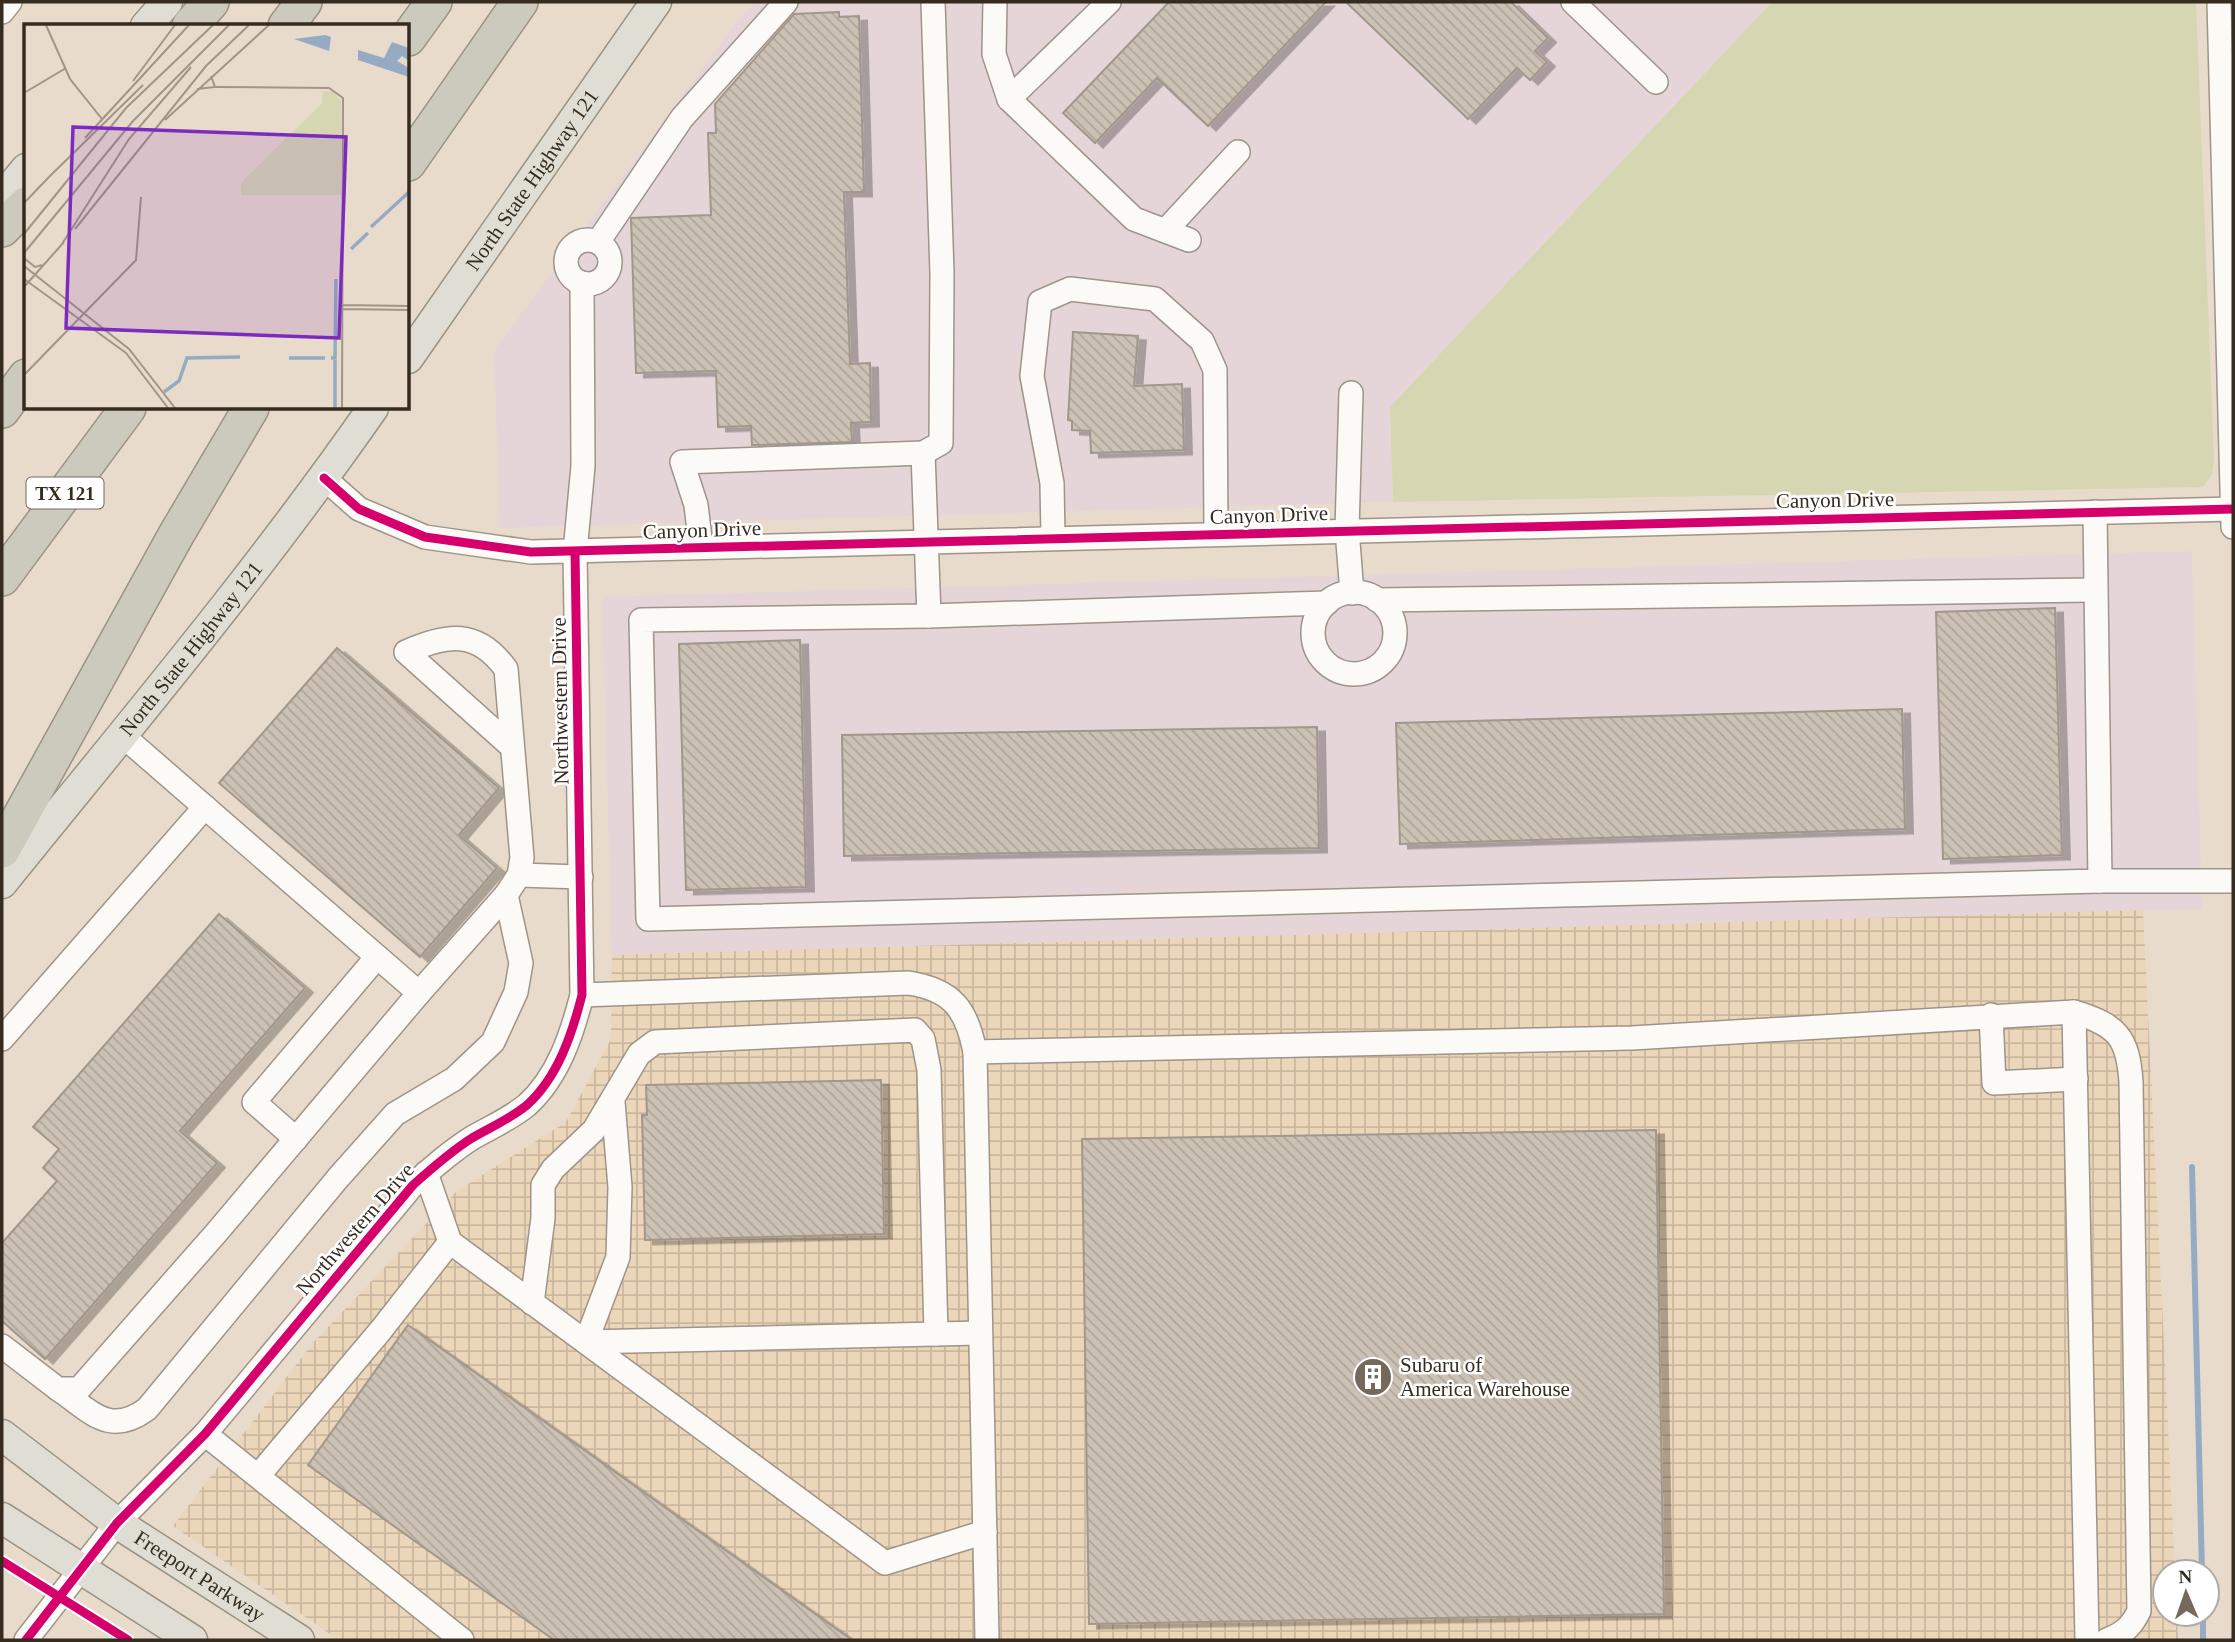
<svg xmlns="http://www.w3.org/2000/svg" width="2235" height="1642" font-family="'Times New Roman',serif">
	<style>
		.commercial { fill: #e5d5d8 }
		.industrial { fill: url(#industrial-grid) }
		.green { fill: #d6d7b2 }
		.lines { fill: none; stroke-linecap: round; stroke-linejoin: round }
		.stream { stroke: #94abc3; stroke-width: 6 }
		.building { fill: url(#building-back-hatch); stroke: #a2978b; stroke-width: 2; filter: url(#shadow) }
		.minor-casing { stroke: #9e9488; stroke-width: 26 }
		.major-casing { stroke: #9a9381; stroke-width: 33 }
		.highway-casing { stroke: #9a9381; stroke-width: 38 }
		.minor { stroke: #fcfaf7; stroke-width: 23 }
		.major { stroke: #dfddd4; stroke-width: 30 }
		.highway { stroke: #cccabd; stroke-width: 35 }
		.cycleway-casing { stroke: #fff; stroke-width: 13 }
		.cycleway { stroke: #d6006c; stroke-width: 9 }
		.labels { text-anchor: middle; dominant-baseline: central; stroke-width: 5; stroke-linejoin: round; paint-order: stroke }
		.shield { fill: #fff; stroke: #726b62; stroke-width: 2 }
		.shield-label { font-size: 19px; font-weight: bold; fill: #352b1f }
		.street-label { font-size: 21px; fill: #352b1f; stroke: #fff }
		.poi-label { font-size: 21px; fill: #352b1f; stroke: #fff; text-anchor: start }
		.inset-river { fill: none; stroke: #94abc3; stroke-width: 3.5 }
		.inset-road { fill: none; stroke: #a19586; stroke-width: 2 }
		.view { fill: #7b2cbf; fill-opacity: 0.15; stroke: #7b2cbf; stroke-width: 3.5 }
		.inset-edge { fill: none; stroke: #352b1f; stroke-width: 3.5 }
	</style>
	<defs>
		<pattern id="industrial-grid" width="8" height="8" patternUnits="userSpaceOnUse" patternTransform="scale(1.75)"><rect width="8" height="8" fill="#ecd6ba"/><path d="M0 4h8M4 0v8" fill="none" stroke="#cbb89f"/></pattern>
		<pattern id="building-back-hatch" width="6" height="6" patternUnits="userSpaceOnUse" patternTransform="scale(1.75)"><rect width="6" height="6" fill="#cbc1b4"/><path d="M-1 5l2 2M0 0l6 6M5-1l2 2" fill="none" stroke="#afa69a"/></pattern>
		<filter id="shadow"><feDropShadow dx="8" dy="4.5" stdDeviation="0" flood-color="#0004"/></filter>
	</defs>
	<rect width="100%" height="100%" fill="#e9dbcb"/>
	<!-- commercial -->
	<g class="commercial">
		<polygon points="755,2 1772,2 1390,407 1393,502 500,528 494,351 733,27"/>
		<polygon points="2192,551 2202,909 612,955 602,597"/>
	</g>
	<!-- industrial -->
	<polygon class="industrial" points="2143,910 2175,1572 2165,1572 2165,1614 2177,1614 2178,1640 339,1640 173,1526 312,1344 457,1191 566,1122 611,1039 612,955"/>
	<!-- green -->
	<polygon class="green" points="1772,2 2196,2 2214,458 2212,474 2203,487 1393,502 1390,407"/>
	<g class="lines">
		<!-- stream -->
		<g class="stream">
			<polyline points="2192,1167 2202,1572"/>
			<polyline points="2203,1614 2203,1640"/>
		</g>
	</g>
	<!-- building -->
	<g class="building">
		<polygon points="1169,2 1326,2 1208,126 1157,78 1095,143 1063,113"/>
		<polygon points="1346,2 1511,2 1548,38 1535,51 1547,62 1530,80 1517,68 1468,119"/>
		<polygon points="839,12 839,17 859,16 864,192 844,192 850,364 870,363 871,422 851,423 852,442 752,445 751,426 718,427 716,371 636,373 631,218 711,215 708,133 716,133 715,104 794,14"/>
		<polygon points="1073,332 1138,336 1134,386 1182,384 1184,450 1091,453 1090,431 1072,430 1072,421 1068,420"/>
		<polygon points="2055,608 2062,855 1943,859 1936,612"/>
		<polygon points="800,640 806,887 686,890 679,644"/>
		<polygon points="337,648 499,788 459,835 497,868 420,957 219,783"/>
		<polygon points="1902,709 1905,829 1400,844 1396,723"/>
		<polygon points="1317,727 1319,848 844,856 842,735"/>
		<polygon points="219,914 305,988 180,1131 217,1163 45,1359 2,1321 2,1243 57,1181 43,1168 59,1149 33,1127"/>
		<polygon points="881,1080 884,1234 645,1240 642,1115 647,1115 646,1085"/>
		<polygon points="1656,1130 1664,1614 1089,1624 1082,1139"/>
		<polygon points="408,1325 852,1640 554,1640 308,1465"/>
	</g>
	<g class="lines">
		<defs>
			<g id="minor">
				<polyline points="995,2 994,54 1009,99"/>
				<polyline points="1109,2 1009,99 1134,219 1189,240"/>
				<polyline points="1573,2 1656,82"/>
				<polyline points="2219,2 2233,527"/>
				<polyline points="2,12 10,2"/>
				<polyline points="1166,230 1238,152"/>
				<circle cx="588" cy="262" r="22"/>
				<polyline points="598,242 682,118 786,2"/>
				<polyline points="1351,393 1347,530 1352,593"/>
				<polyline points="923,453 929,616 641,620 648,919 2100,881 2095,512"/>
				<polyline points="324,478 359,509 425,537 531,552 2233,509"/>
				<polyline points="1053,538 1052,483 1032,376 1040,302 1070,289 1155,299 1202,341 1215,370 1216,534"/>
				<polyline points="701,547 696,505 682,462 923,453 941,443 942,273 933,2"/>
				<circle cx="1354" cy="633" r="41"/>
				<polyline points="1377,600 2094,590"/>
				<polyline points="929,616 1327,603"/>
				<path d="M512,747l-106,-95c41,-18 71,-23 100,17l16,189 -3,17"/>
				<polyline points="2100,881 2233,881"/>
				<polyline points="419,993 506,895"/>
				<path d="M582,995l327,-12c44,7 58,27 66,69l12,588"/>
				<path d="M2074,1012c43,13 54,25 57,70l8,529c-7,15 -16,23 -32,29"/>
				<polyline points="1991,1015 1994,1083 2076,1079"/>
				<polyline points="2,1039 205,807"/>
				<polyline points="975,1052 1632,1038 2074,1012 2087,1640"/>
				<polyline points="613,1102 620,1187 618,1257 586,1342 980,1333"/>
				<polyline points="296,1139 254,1102 377,957"/>
				<polyline points="426,1173 450,1242 885,1563 985,1532"/>
				<polyline points="532,1303 543,1218 543,1185 553,1169 594,1130 639,1054 655,1042 915,1030 923,1039 929,1070 936,1334"/>
				<polyline points="2,1346 58,1389 79,1389 217,1232 419,993 122,735"/>
				<path d="M58,1389c33,22 51,48 89,20l191,-231 57,-64 59,-35 39,-37 23,-50 5,-29 -15,-68 13,-20 62,2"/>
				<polyline points="205,1434 462,1640"/>
				<polyline points="258,1476 381,1330 450,1242"/>
				<path d="M26,1640l91,-117 88,-89 208,-249c19,-17 37,-33 59,-47 19,-11 38,-19 55,-33 31,-28 45,-71 55,-110l-7,-443 8,-86 -1,-183"/>
			</g>
			<g id="major">
				<polyline points="146,26 167,2"/>
				<polyline points="2,198 26,169"/>
				<path id="s1" d="M408,358l248,-356"/>
				<path id="s2" d="M2,883c126,-156 256,-310 371,-475"/>
				<path id="s3" d="M2,1435l115,88 182,117"/>
				<polyline points="2,1518 192,1640"/>
			</g>
			<g id="highway">
				<polyline points="190,26 211,2"/>
				<polyline points="286,26 304,2"/>
				<polyline points="408,38 434,2"/>
				<polyline points="408,163 520,2"/>
				<polyline points="2,229 26,205"/>
				<polyline points="2,410 26,377"/>
				<polyline points="2,578 128,408"/>
				<polyline points="2,850 176,535 251,408"/>
			</g>
		</defs>
		<!-- minor casing -->
		<use href="#minor" class="minor-casing"/>
		<!-- major casing -->
		<use href="#major" class="major-casing"/>
		<!-- highway casing -->
		<use href="#highway" class="highway-casing"/>
		<!-- minor -->
		<use href="#minor" class="minor"/>
		<!-- major -->
		<use href="#major" class="major"/>
		<!-- highway -->
		<use href="#highway" class="highway"/>
		<defs>
			<g id="cycleway">
				<polyline points="324,478 359,509 425,537 531,552 2233,509"/>
				<polyline points="2,1561 128,1640"/>
				<path d="M26,1640l91,-117 88,-89 208,-249c19,-17 37,-33 59,-47 19,-11 38,-19 55,-33 31,-28 45,-71 55,-110l-7,-443"/>
			</g>
		</defs>
		<!-- cycleway casing -->
		<use href="#cycleway" class="cycleway-casing"/>
		<!-- cycleway -->
		<use href="#cycleway" class="cycleway"/>
	</g>
	<!-- icons -->
	<defs>
		<symbol id="building-disc" viewBox="-11 -11 22 22"><circle r="9.5" fill="#74695b" stroke="#fff"/><path d="M-4-6H4V6H1V3H-1V6H-4ZM-2.5-4.3h1.7v1.8h-1.7ZM.8-4.3h1.7v1.8H.8ZM-2.5-1h1.7V.8h-1.7ZM.8-1h1.7V.8H.8Z" fill="#fff"/></symbol>
	</defs>
	<g fill-rule="evenodd">
		<use href="#building-disc" x="1351" y="1355" width="44" height="44"/>
	</g>
	<g class="labels">
		<!-- shield labels -->
		<rect class="shield" x="26.5" y="477.5" width="77" height="31" rx="5"/>
		<g class="shield-label">
			<text x="65" y="493">TX 121</text>
		</g>
		<!-- street labels -->
		<g class="street-label">
			<text stroke="none"><textPath href="#s1" startOffset="217">North State Highway 121</textPath></text>
			<text transform="translate(1835 500) rotate(-1)">Canyon Drive</text>
			<text transform="translate(1269 515) rotate(-2)">Canyon Drive</text>
			<text transform="translate(702 530) rotate(-2)">Canyon Drive</text>
			<text stroke="none"><textPath href="#s2" startOffset="301">North State Highway 121</textPath></text>
			<text transform="translate(560 701) rotate(-91)">Northwestern Drive</text>
			<text transform="translate(355 1229) rotate(-49)">Northwestern Drive</text>
			<text stroke="none"><textPath href="#s3" startOffset="243">Freeport Parkway</textPath></text>
		</g>
		<!-- poi labels -->
		<g class="poi-label">
			<text x="1400" y="1365">Subaru of<tspan x="1400" dy="24">America Warehouse</tspan></text>
		</g>
	</g>
	<!-- overview -->
	<g transform="translate(24 24)">
		<rect width="385" height="385" fill="#e9dbcb"/>
		<path d="M299,67l10,1 8,9v94h-100v-12l81,-80z" fill="#d6d7b2"/>
		<path d="M307,13l-2,14 -35,-12 31,-4zM368,18l17,6v13l-7,-5 -5,5 12,7v9l-51,-17v-10l26,8z" fill="#94abc3"/>
		<path class="inset-river" d="M347,203l38,-35M327,225l17,-16M265,334h36M307,334h4l1,-79M140,368l15,-11 8,-23 53,-1M311,384v-48"/>
		<path class="inset-road" d="M22,1l24,54 32,40M109,57l42,-56M192,63l113,1 14,10 -1,310M173,65l18,-2 -4,-11M0,69l42,-25M141,96l104,-95M61,114l104,-113M25,153l94,-92M0,179l26,-27M51,205l131,-163 43,-41M0,210l102,-126 87,-83M38,220l67,-105 62,-72M0,229l109,-132 96,-96M0,234l11,9 7,-2M0,242l105,83 46,59M0,255l102,74 42,55M0,263l40,-45M319,281l66,1M319,285l66,1M0,351l112,-115 5,-63"/>
		<path class="view" d="M49,103l273,10 -7,201 -273,-10z"/>
		<rect width="385" height="385" class="inset-edge"/>
	</g>
	<!-- border -->
	<rect width="2235" height="1642" fill="none" stroke="#352b1f" stroke-width="7"/>
	<!-- north arrow -->
	<g transform="translate(2186 1593) rotate(358)"><circle r="33" fill="#ffffff" stroke="#aeaaa5" stroke-width="2"/>
	<path d="M0-5L12 26L0 18L-12 26Z" fill="#74695b"/>
	<text y="-10" font-size="19" font-weight="bold" text-anchor="middle" fill="#352b1f">N</text>
	</g>
</svg>
